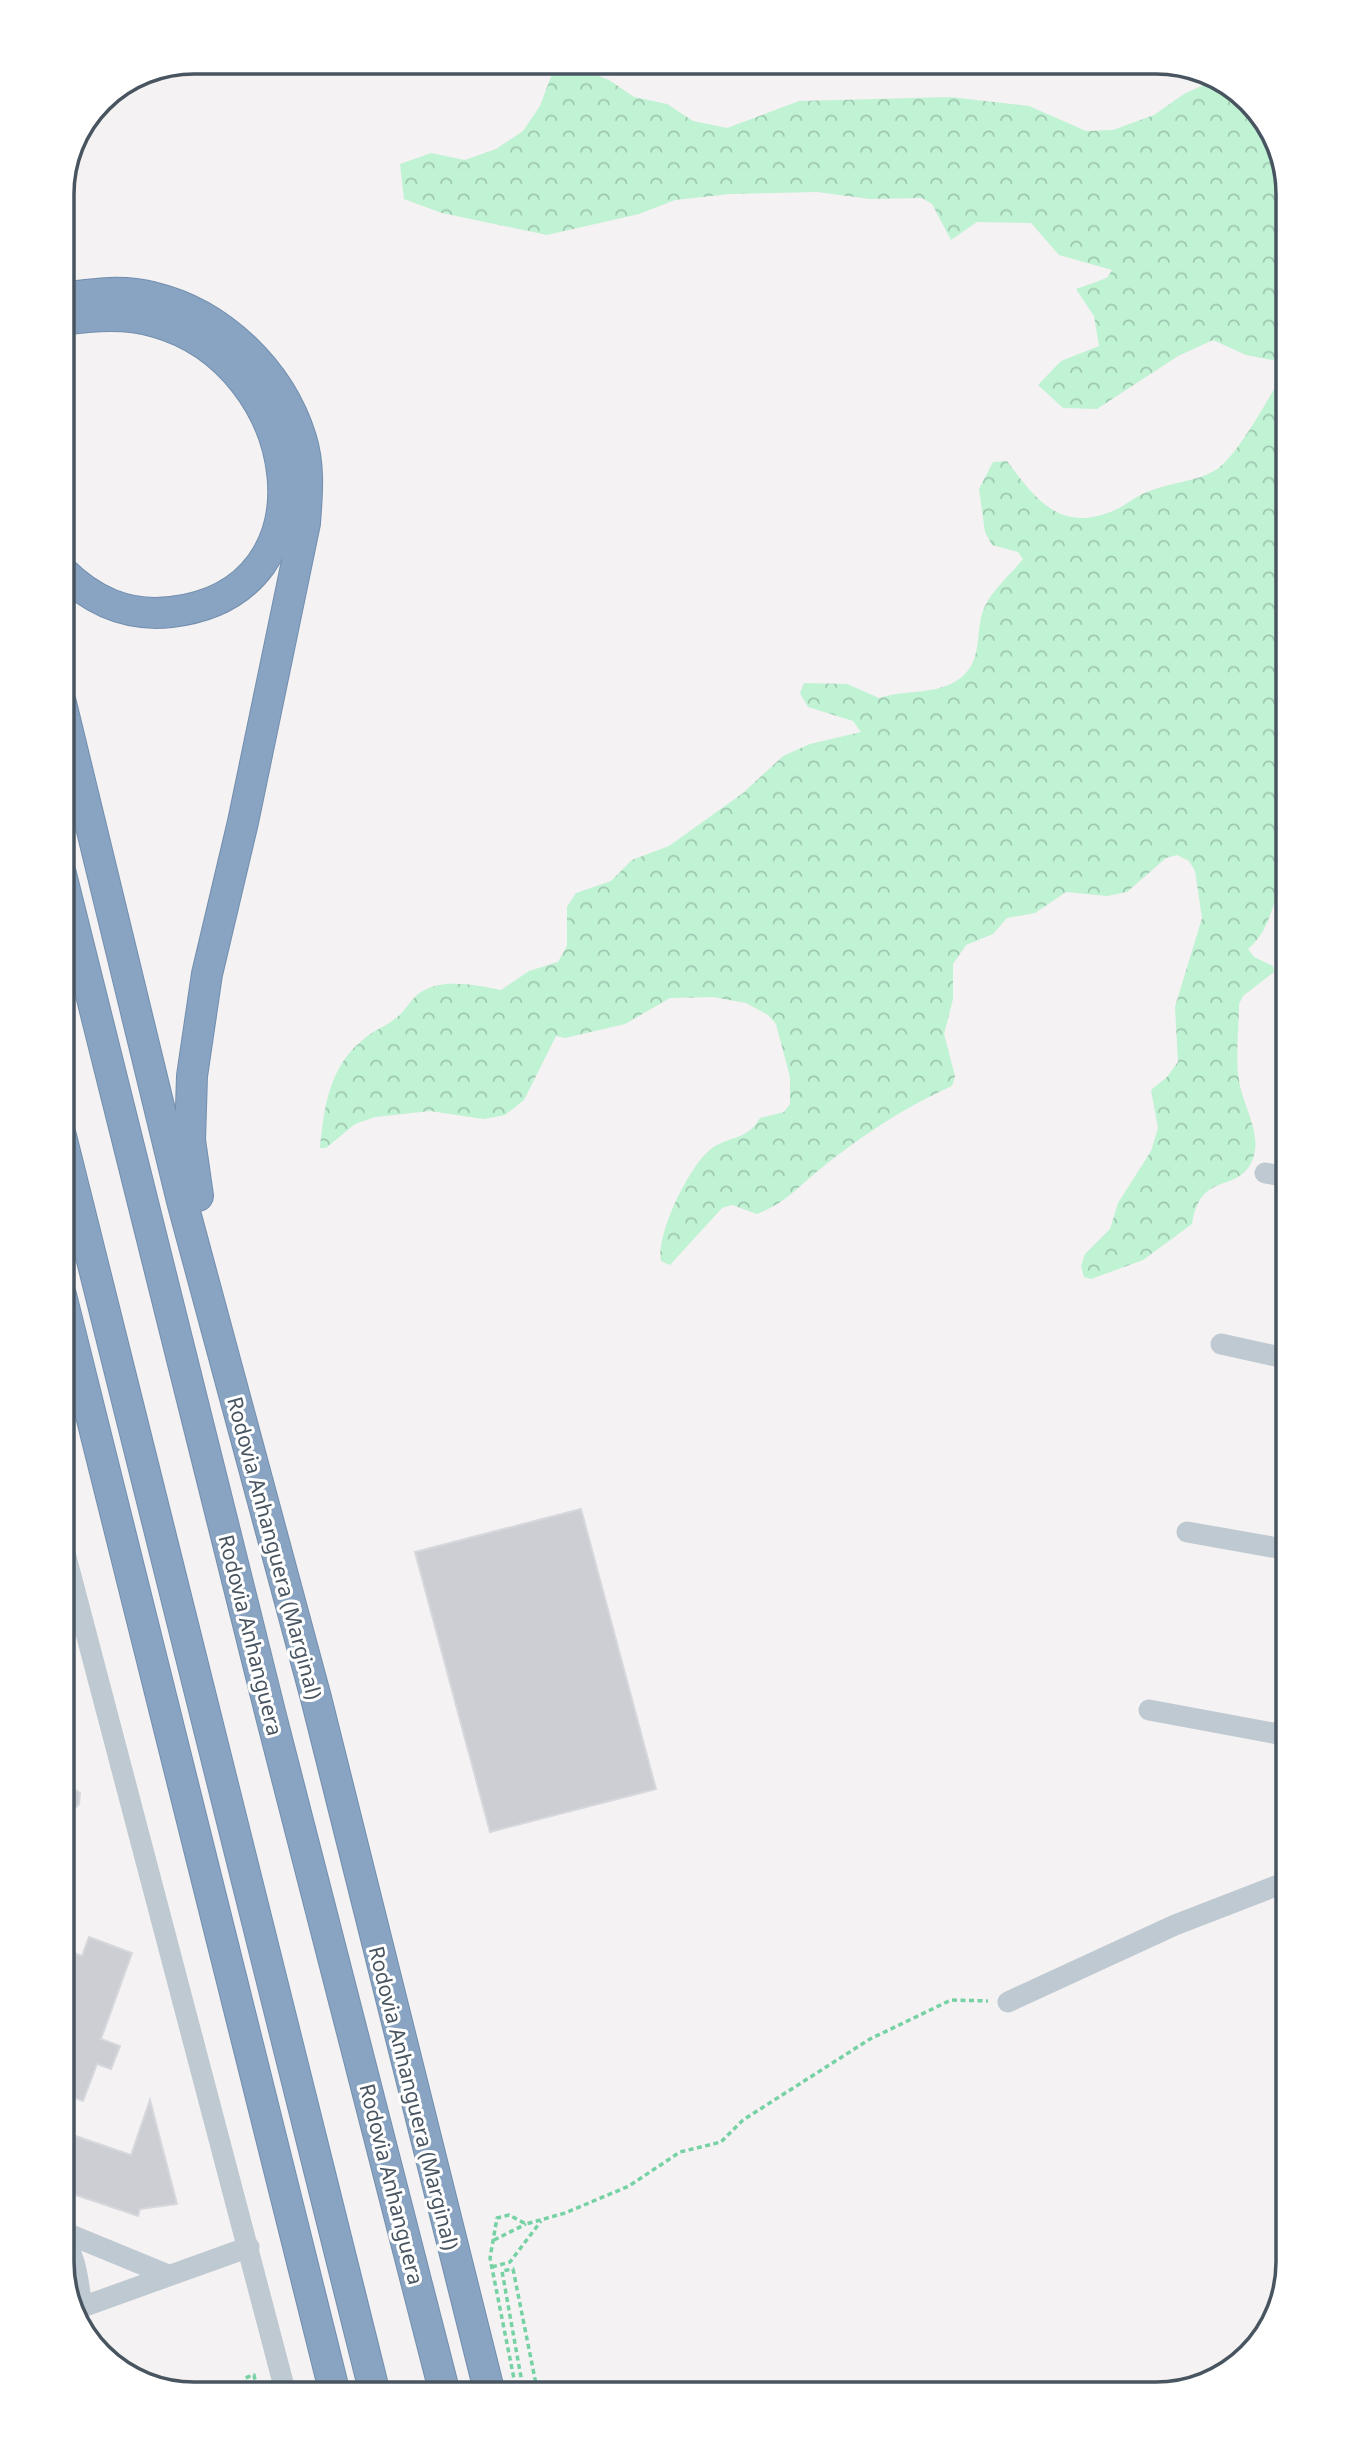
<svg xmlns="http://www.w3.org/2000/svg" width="1350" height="2455" font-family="'Noto Sans',sans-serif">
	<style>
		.forest { fill: url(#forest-crowns) }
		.building { fill: #ccced4; stroke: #d6d8dd; stroke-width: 2 }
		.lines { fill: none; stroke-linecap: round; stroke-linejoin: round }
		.highway-casing { stroke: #738eae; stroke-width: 32 }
		.path { stroke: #76d2a5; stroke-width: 3.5; stroke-dasharray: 5 3.5; stroke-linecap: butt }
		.minor { stroke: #bfc9d1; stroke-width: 21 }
		.highway { stroke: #88a4c2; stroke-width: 30 }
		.labels { text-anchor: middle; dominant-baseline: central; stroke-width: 6; stroke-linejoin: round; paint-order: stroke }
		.street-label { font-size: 21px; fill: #485560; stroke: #fff }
		.rim { fill: none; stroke: #485560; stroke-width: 3.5 }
	</style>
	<defs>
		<pattern id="forest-crowns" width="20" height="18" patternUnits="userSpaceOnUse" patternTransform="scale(1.75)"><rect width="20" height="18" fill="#c0f2d4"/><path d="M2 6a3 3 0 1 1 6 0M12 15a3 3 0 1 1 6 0" fill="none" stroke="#9ec7af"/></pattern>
	</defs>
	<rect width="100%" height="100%" fill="#f4f2f2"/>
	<!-- forest -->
	<g class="forest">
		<polygon points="582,69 609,80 634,97 667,104 693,121 727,128 799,101 950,97 1029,106 1086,131 1113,130 1154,115 1184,94 1210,82 1219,80 1230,84 1279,143 1289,194 1289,367 1283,362 1246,355 1213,340 1178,356 1097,409 1063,408 1038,385 1061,361 1099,346 1094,316 1076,289 1107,278 1112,270 1059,255 1031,223 977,222 951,240 932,204 922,198 870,199 817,192 730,194 675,200 639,214 547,235 442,213 404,199 400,164 431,153 465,160 496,149 523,131 540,106 552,74"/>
		<path d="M1289,376v490c-17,29 -15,61 -41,83l6,8 19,9 1,6 -31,24 -4,8c0,25 -4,52 0,76 3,25 26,57 12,83 -16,31 -50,7 -59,61l-49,36 -52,19 -7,-2 -3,-11 4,-12 25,-25 8,-26 33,-52 7,-23 -7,-38 16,-13 11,-15 -3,-55 27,-89 -7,-47 -6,-10 -12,-6 -11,3 -39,34 -20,4 -41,-4 -31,21 -28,5 -14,16 -27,11 -13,19v35l-9,35 11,42 -3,10c-47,21 -93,51 -133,84 -23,19 -34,33 -62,44l-25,-9 -10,3 -52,57 -9,-4c-5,-27 28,-95 50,-112 19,-14 36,-8 49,-31l24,-6 6,-8v-27l-14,-53 -8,-9 -22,-12 -33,-6 -43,1 -45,26 -60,14 -9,-2 -32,64 -19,15 -21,4 -54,-8 -55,6 -20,7 -29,24h-6c4,-41 9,-82 45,-110 9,-8 22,-12 31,-20 9,-7 14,-17 22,-24 22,-17 58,-9 83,-4l28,-19 29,-9 9,-16v-39l9,-14 35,-12 21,-21 37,-14 74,-53 40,-37 27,-12 51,-12 -8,-11 -45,-14 -8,-14 4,-10 43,1 32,14c27,-9 61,-2 84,-22 21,-19 11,-47 22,-70 8,-17 26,-32 38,-47l-5,-7 -26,-7 -7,-13 -6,-43 14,-27 14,-1c29,39 54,73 108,49 11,-5 21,-14 32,-18 21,-9 47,-10 67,-21 21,-11 52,-69 65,-90z"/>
	</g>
	<!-- building -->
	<g class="building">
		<polygon points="581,1509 656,1789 490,1832 415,1552"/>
		<polygon points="71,1787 80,1793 79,1804 74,1809 61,1809 61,1789"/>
		<polygon points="89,1937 132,1953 101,2039 120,2046 111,2069 97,2064 83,2101 61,2093 61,2010 74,1977 61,1972 61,1948 82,1956"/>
		<polygon points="150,2100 177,2204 140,2209 138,2216 61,2190 61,2131 131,2155"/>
	</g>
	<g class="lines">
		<defs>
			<g id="highway">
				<path d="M61,298c30,-4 61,-9 91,-1 69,16 128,74 149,141 9,28 6,57 4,85l-62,299 -36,152 -15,102 -2,64 8,56"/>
				<path d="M61,570c31,31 66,47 110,42 170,-20 132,-249 -15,-290 -32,-9 -62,-6 -95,-2"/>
				<polyline points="61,703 182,1201 316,1698 490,2394"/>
				<polyline points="61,874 271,1716 445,2394"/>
				<polyline points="61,1136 375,2394"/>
				<polyline points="61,1295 335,2394"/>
			</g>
		</defs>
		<!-- highway casing -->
		<use href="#highway" class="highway-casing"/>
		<!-- path -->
		<g class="path">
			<polyline points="494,2240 526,2224"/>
			<polyline points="492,2267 510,2262 541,2221"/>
			<polyline points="248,2394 245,2378 254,2375 258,2394"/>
			<polyline points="517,2394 490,2258 497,2218 509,2215 526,2224 565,2213 629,2186 680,2152 721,2142 743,2120 870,2039 951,2000 988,2001"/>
			<polyline points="524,2394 502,2271 513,2269 538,2394"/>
		</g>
		<!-- minor -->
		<g class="minor">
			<polyline points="1265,1173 1289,1177"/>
			<polyline points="1221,1344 1289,1359"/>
			<polyline points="1187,1532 1289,1550"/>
			<polyline points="61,1538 286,2394"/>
			<polyline points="1149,1710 1289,1736"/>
			<polyline points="1008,2002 1175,1925 1289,1881"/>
			<polyline points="61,2231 168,2275"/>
			<path d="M61,2236c16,20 17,46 21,71"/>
			<polyline points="71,2311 249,2247"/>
		</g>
		<!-- highway -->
		<use href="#highway" class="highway"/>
	</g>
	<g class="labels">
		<!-- street labels -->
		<g class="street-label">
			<text transform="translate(275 1548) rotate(75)">Rodovia Anhanguera (Marginal)</text>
			<text transform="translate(251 1635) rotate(76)">Rodovia Anhanguera</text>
			<text transform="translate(414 2098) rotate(76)">Rodovia Anhanguera (Marginal)</text>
			<text transform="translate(392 2184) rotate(76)">Rodovia Anhanguera</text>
		</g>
	</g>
	<!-- crop -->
	<path d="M0 0H1350V2455H0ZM194 74H1156A120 120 0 0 1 1276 194V2262A120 120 0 0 1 1156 2382H194A120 120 0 0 1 74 2262V194A120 120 0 0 1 194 74Z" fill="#fff" fill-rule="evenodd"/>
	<path class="rim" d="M194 74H1156A120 120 0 0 1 1276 194V2262A120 120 0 0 1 1156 2382H194A120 120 0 0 1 74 2262V194A120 120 0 0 1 194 74Z"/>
</svg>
